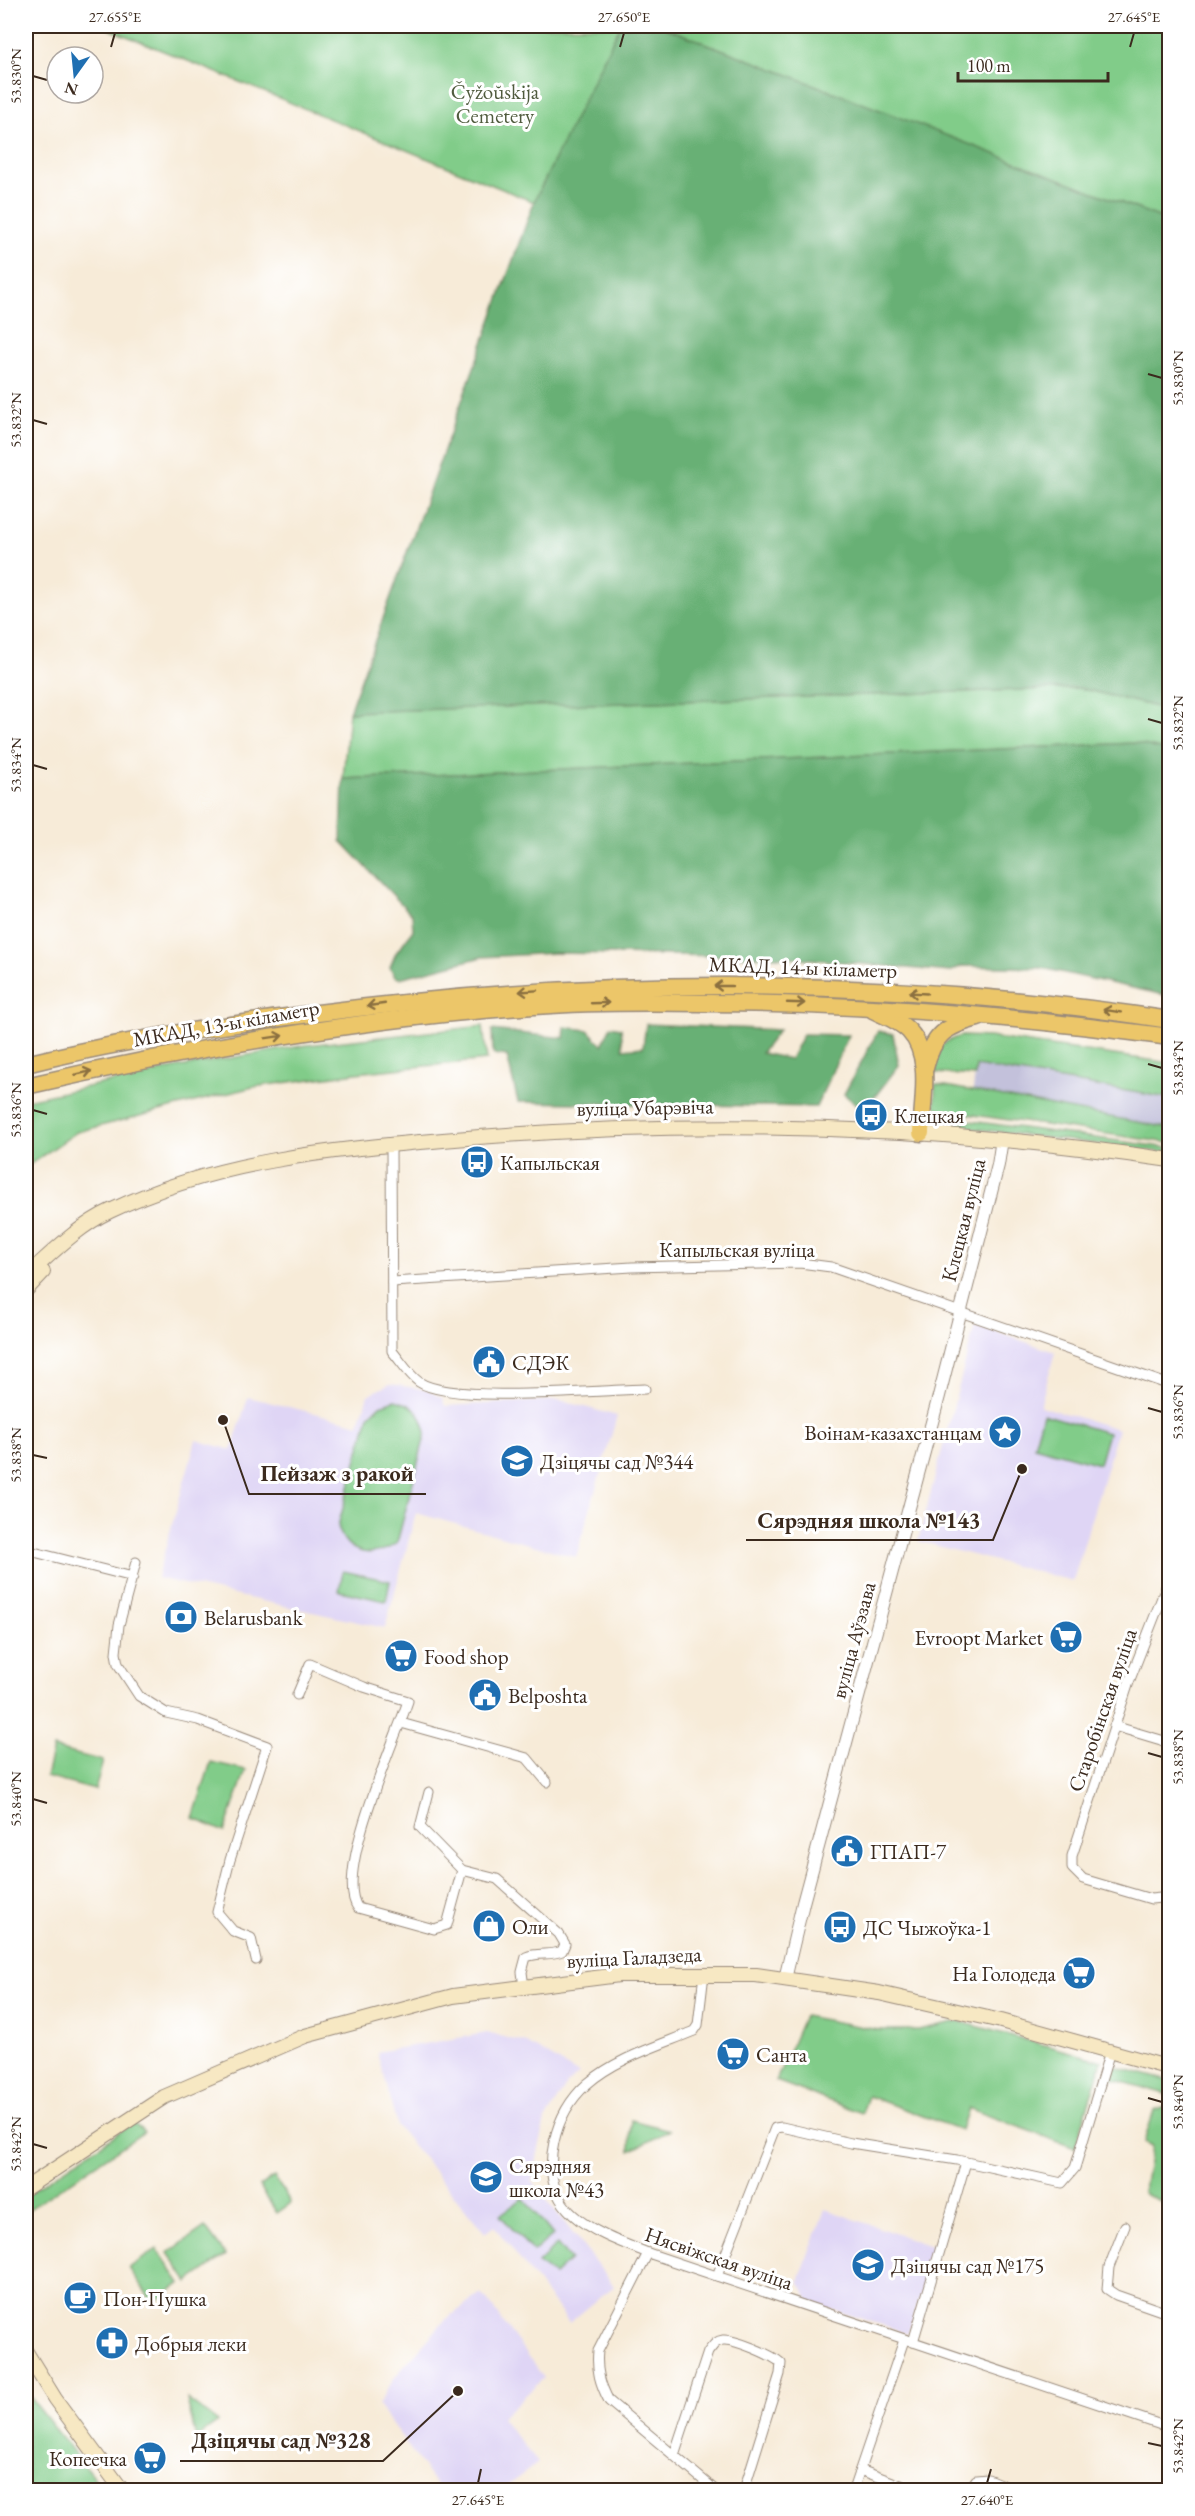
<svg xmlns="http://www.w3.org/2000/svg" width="1195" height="2516" font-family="'EB Garamond',serif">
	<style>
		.built { fill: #dfd5f5 }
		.industrial { fill: #c3c1db }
		.green { fill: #81cc89; stroke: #5e7b54; stroke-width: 1.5 }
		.forest { fill: #68b075; stroke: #526d4a; stroke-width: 1.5 }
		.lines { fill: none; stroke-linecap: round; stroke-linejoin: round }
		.minor-casing { stroke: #998a7b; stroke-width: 11 }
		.tertiary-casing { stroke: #998a7b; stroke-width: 14 }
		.secondary-casing { stroke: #998a7b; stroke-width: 16 }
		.trunk-casing { stroke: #998a7b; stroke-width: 19 }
		.minor { stroke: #fff; stroke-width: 9 }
		.tertiary { stroke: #fff; stroke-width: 12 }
		.secondary { stroke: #f7e8c3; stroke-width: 14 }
		.trunk { stroke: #ecc669; stroke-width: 16 }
		.oneway { stroke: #8b7040 }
		.ticks { fill: none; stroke: #3b2a1e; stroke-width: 2 }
		.labels { text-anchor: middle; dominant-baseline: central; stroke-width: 6; stroke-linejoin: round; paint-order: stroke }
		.park-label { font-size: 21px; fill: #505b3e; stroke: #fff }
		.street-label { font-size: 21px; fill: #3b2a1e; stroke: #fff }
		.poi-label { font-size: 21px; fill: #3b2a1e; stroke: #fff; text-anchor: start }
		.leader { fill: none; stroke: #3b2a1e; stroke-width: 2 }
		.callout-dot { fill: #3b2a1e; stroke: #fff; stroke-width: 2 }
		.callout-label { font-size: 22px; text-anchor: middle; font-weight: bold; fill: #3b2a1e; stroke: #fff; stroke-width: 6; stroke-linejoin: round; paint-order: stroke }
		.neatline { fill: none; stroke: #3b2a1e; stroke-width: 2 }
		.ticks-label { font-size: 15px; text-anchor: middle; fill: #3b2a1e }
	</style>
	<rect width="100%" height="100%" fill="#fff"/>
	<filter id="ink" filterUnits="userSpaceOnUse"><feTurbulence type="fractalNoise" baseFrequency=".0167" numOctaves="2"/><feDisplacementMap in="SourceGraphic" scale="12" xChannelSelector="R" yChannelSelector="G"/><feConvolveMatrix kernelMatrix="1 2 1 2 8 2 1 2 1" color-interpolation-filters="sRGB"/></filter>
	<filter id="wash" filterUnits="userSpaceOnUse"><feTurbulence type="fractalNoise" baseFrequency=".008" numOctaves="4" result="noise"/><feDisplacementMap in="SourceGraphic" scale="24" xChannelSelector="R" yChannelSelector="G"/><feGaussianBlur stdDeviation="1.35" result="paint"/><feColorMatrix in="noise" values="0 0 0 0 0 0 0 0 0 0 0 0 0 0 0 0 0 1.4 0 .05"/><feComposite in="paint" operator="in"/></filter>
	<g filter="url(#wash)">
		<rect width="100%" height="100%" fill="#f7ebd8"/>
		<!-- built -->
		<g class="built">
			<polygon points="975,1325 1055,1352 1040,1406 1118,1429 1073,1581 918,1541"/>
			<polygon points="390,1384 427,1390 442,1398 445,1406 560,1400 617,1416 576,1557 416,1513 385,1628 157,1578 196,1440 232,1450 248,1397 359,1424 368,1395"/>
			<polygon points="487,2033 527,2043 579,2074 567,2084 545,2120 532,2181 614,2286 569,2323 494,2226 485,2233 397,2126 377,2052"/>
			<polygon points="825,2209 937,2248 908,2333 811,2303 799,2281"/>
			<polygon points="482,2293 544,2378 501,2418 538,2463 501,2490 440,2490 378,2405 395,2377 444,2321"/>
		</g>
		<!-- industrial -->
		<polygon class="industrial" points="976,1066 1169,1098 1169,1131 972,1098"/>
		<!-- green -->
		<g class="green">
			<polygon points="102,26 620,26 534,202"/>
			<polygon points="661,26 1169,26 1169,221"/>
			<polygon points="1079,688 1169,710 1169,751 1135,743 343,779 349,712"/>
			<polygon points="483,1026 487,1060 364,1072 253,1087 77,1132 26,1167 26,1100 179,1067 307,1045"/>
			<path d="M962,1036l27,1 180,26v35l-193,-32 -1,10 -39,-3c2,-24 1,-31 26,-37z"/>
			<polygon points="935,1084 1169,1128 1169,1143 946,1111 935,1107"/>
			<polygon points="956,1119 1169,1148 1169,1153 976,1129 954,1123"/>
			<path d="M395,1400c20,5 26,12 31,32l-29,111c-23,16 -51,13 -59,-17l31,-110 11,-11z"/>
			<polygon points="1043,1414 1108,1433 1099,1464 1034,1446"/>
			<polygon points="343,1571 390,1581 386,1601 339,1591"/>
			<polygon points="53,1748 103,1761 95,1790 46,1777"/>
			<polygon points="211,1762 246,1770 224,1832 193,1818"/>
			<polygon points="804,2016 879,2030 918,2030 958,2021 1102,2061 1075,2148 968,2108 961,2130 868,2096 862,2113 776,2081"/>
			<polygon points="1114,2066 1169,2081 1169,2095 1109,2078"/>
			<polygon points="1169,2106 1170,2106 1169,2204 1143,2194 1152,2146 1144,2142 1154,2111"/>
			<polygon points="631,2120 670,2130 630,2151"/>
			<polygon points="133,2123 144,2132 26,2211 26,2195"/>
			<polygon points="274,2177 291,2203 277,2213 259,2186"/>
			<polygon points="523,2198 553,2235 533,2252 500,2215"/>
			<polygon points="205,2227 226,2255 188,2282 168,2253"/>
			<polygon points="557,2244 570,2260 554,2275 538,2263"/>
			<polygon points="157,2249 181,2283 153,2303 129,2268"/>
			<polygon points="26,2392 104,2490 26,2490"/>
			<polygon points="187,2399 218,2422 196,2438"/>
		</g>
		<!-- forest -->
		<g class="forest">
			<polygon points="620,26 661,26 1169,221 1169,710 1079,688 349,712 534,202"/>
			<polygon points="1135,743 1169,751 1169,996 1042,968 961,966 950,972 788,957 556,953 482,957 400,978 395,977 390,967 396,953 413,930 412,915 341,841 343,779"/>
			<polygon points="646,1024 779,1030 761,1053 790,1059 803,1034 849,1035 816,1107 518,1102 507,1056 493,1054 492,1030 564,1038 565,1027 588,1030 602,1045 611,1026 621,1028 623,1049 643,1047"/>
			<polygon points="878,1031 893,1034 899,1065 864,1111 844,1094"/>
		</g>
	</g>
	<g filter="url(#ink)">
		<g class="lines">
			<defs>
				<g id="minor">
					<path d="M391,1144l1,207c8,9 17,24 27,31 32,22 182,8 226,7"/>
					<polyline points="392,1282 632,1267 800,1263 831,1267 1170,1385"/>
					<polyline points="26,1550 133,1577"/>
					<polyline points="136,1562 119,1625 116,1653 118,1664 139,1696 166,1713 198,1720 267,1746 230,1860 217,1912 233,1931 251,1938 256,1960"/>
					<polyline points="1170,1577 1129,1682 1072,1856 1072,1868 1083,1879 1151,1899 1170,1897"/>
					<path d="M297,1695l13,-31 54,23 44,14c-13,40 -75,174 -50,207l76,21 13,-4 15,-55"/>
					<polyline points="401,1723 527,1758 547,1782"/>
					<polyline points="1114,1726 1161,1740 1170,1745"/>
					<path d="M429,1792l-9,35 42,43 35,9 62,55 6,10 -3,7c-12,5 -24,1 -36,6l-4,15 2,15"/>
					<path d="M704,1974l-6,51 -4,6c-36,15 -77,27 -107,53 -18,16 -28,35 -33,58 -16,71 40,90 94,111l522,175"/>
					<polyline points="1125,2226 1109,2267 1107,2289 1116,2295 1170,2314"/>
					<path d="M648,2253l-50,98c-2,19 2,33 11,50l106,89"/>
					<polyline points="717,2276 775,2128 782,2127 851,2143 957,2160 1062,2183 1075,2168 1110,2051"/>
					<polyline points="913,2342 966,2162"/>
					<path d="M674,2455l34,-103c5,-6 7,-11 15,-12 12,-1 49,15 58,23l-1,11 -36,116"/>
					<polyline points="860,2470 914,2490"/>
					<polyline points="853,2490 904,2340"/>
					<polyline points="969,2490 976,2480 988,2479 1015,2490"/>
				</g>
				<polyline id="tertiary" points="785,1979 803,1903 939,1396 998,1165 1002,1139"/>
				<g id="secondary">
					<path d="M26,1276c25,-22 52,-50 84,-65 104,-50 219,-61 333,-71 243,-22 486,-16 727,20"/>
					<polyline points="26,1290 43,1272"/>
					<polyline points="26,2188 164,2097 305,2036 453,1996 619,1975 756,1975 879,1993 1001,2021 1170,2068"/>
					<polyline points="26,2352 55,2399 122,2490"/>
				</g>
				<g id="trunk">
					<path d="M873,1010c12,6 27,11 36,21 24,25 13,71 12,102"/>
					<path d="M26,1064c93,-23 189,-38 284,-50 286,-38 575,-38 860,6"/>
					<path d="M925,1068c8,-33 20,-42 53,-50"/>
					<path d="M26,1086c167,-38 337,-68 508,-80 56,-4 112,-4 168,-3 157,0 312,13 468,34"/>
				</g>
			</defs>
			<!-- minor casing -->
			<use href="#minor" class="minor-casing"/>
			<!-- tertiary casing -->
			<use href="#tertiary" class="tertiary-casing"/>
			<!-- secondary casing -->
			<use href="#secondary" class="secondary-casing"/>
			<!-- trunk casing -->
			<use href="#trunk" class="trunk-casing"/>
			<!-- minor -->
			<use href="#minor" class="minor"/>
			<!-- tertiary -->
			<use href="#tertiary" class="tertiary"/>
			<!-- secondary -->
			<use href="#secondary" class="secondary"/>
			<!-- trunk -->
			<use href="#trunk" class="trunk"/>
		</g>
		<!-- one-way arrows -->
		<defs><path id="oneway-shaft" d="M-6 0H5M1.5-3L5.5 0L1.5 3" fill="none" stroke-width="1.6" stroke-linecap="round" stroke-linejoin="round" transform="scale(1.5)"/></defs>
		<g class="oneway">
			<use href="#oneway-shaft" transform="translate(723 986) rotate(180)"/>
			<use href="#oneway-shaft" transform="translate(528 991) rotate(176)"/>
			<use href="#oneway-shaft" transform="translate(918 993) rotate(-177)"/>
			<use href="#oneway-shaft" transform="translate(600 1003) rotate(-2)"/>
			<use href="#oneway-shaft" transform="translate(796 1003) rotate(2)"/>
			<use href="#oneway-shaft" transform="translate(376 1005) rotate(172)"/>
			<use href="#oneway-shaft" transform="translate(1112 1011) rotate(-171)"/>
			<use href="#oneway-shaft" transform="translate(274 1037) rotate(-9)"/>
			<use href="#oneway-shaft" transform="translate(83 1073) rotate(-13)"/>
		</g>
	</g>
	<!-- ticks -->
	<path class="ticks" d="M111,47l4,-14M620,47l4,-14M1130,47l4,-14M33,76l14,4M1148,374l14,4M33,420l14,4M1148,719l14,4M33,765l14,4M1148,1064l14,4M33,1110l14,4M1148,1408l14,4M33,1455l14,3M1148,1753l14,4M33,1799l14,4M1148,2098l14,4M33,2144l14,4M1148,2443l14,3M478,2483l3,-14M987,2483l4,-14"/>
	<!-- icons -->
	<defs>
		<symbol id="bus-disc" viewBox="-11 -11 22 22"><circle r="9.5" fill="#1f6fb2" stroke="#fff"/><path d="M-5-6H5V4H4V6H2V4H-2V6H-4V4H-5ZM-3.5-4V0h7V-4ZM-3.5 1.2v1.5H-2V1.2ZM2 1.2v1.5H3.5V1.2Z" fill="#fff"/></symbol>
		<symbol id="civic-disc" viewBox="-11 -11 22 22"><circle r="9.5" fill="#1f6fb2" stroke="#fff"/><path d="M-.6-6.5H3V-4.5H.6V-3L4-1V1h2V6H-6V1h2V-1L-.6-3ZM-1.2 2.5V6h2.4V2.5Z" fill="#fff"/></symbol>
		<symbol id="sight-disc" viewBox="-11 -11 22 22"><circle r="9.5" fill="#1f6fb2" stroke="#fff"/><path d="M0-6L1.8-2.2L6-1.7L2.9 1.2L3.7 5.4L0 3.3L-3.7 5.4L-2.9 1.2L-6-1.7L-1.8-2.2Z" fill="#fff"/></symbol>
		<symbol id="school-disc" viewBox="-11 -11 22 22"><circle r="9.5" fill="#1f6fb2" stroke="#fff"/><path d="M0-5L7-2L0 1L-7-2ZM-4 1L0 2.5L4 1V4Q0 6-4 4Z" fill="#fff"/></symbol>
		<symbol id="bank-disc" viewBox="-11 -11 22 22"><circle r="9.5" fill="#1f6fb2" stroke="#fff"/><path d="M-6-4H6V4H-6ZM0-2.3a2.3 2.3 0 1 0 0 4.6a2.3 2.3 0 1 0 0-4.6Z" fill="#fff"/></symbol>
		<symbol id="supermarket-disc" viewBox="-11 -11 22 22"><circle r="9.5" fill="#1f6fb2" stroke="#fff"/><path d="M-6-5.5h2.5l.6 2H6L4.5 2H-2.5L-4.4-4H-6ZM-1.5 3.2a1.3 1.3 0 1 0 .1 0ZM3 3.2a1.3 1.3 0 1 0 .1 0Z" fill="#fff"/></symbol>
		<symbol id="shop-disc" viewBox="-11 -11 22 22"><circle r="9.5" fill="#1f6fb2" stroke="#fff"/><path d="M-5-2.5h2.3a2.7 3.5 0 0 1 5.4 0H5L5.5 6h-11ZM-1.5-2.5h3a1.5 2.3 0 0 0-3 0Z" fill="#fff"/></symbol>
		<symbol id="cafe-disc" viewBox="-11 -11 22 22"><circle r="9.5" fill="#1f6fb2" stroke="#fff"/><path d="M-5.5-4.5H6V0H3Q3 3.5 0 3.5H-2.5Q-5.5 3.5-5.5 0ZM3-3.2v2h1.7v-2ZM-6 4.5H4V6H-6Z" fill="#fff"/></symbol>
		<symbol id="pharmacy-disc" viewBox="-11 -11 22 22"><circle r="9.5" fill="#1f6fb2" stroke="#fff"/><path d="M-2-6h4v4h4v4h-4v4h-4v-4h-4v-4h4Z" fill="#fff"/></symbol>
	</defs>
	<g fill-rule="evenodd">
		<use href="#bus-disc" x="852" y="1096" width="38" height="38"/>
		<use href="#bus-disc" x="458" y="1143" width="38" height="38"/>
		<use href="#civic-disc" x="470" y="1343" width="38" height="38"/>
		<use href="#sight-disc" x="986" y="1413" width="38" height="38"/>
		<use href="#school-disc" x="498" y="1442" width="38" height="38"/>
		<use href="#bank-disc" x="162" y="1598" width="38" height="38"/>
		<use href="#supermarket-disc" x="1047" y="1618" width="38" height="38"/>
		<use href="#supermarket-disc" x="382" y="1637" width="38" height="38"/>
		<use href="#civic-disc" x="466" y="1676" width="38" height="38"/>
		<use href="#civic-disc" x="828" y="1832" width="38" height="38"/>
		<use href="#shop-disc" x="470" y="1907" width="38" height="38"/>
		<use href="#bus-disc" x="821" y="1908" width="38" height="38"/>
		<use href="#supermarket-disc" x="1060" y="1954" width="38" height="38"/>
		<use href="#supermarket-disc" x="714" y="2035" width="38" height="38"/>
		<use href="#school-disc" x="467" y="2158" width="38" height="38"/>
		<use href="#school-disc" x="849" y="2246" width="38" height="38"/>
		<use href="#cafe-disc" x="61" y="2279" width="38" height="38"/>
		<use href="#pharmacy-disc" x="93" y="2324" width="38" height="38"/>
		<use href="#supermarket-disc" x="131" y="2439" width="38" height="38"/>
	</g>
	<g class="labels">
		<!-- park labels -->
		<g class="park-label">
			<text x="495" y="91">Čyžoŭskija<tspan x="495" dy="24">Cemetery</tspan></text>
		</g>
		<!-- street labels -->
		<g class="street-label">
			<text transform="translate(803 967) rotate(2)">МКАД, 14-ы кіламетр</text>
			<text transform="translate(226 1023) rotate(-10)">МКАД, 13-ы кіламетр</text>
			<text transform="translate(645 1107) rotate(-1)">вуліца Убарэвіча</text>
			<text transform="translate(963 1220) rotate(-76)">Клецкая вуліца</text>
			<text x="737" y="1249">Капыльская вуліца</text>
			<text transform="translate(853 1640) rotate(-75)">вуліца Аўэзава</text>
			<text transform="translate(1102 1710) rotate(-71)">Старобінская вуліца</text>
			<text transform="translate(634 1957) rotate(-3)">вуліца Галадзеда</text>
			<text transform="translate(719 2258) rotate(19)">Нясвіжская вуліца</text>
		</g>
		<!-- poi labels -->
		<g class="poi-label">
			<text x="894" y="1115">Клецкая</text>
			<text x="500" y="1162">Капыльская</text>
			<text x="512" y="1362">СДЭК</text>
			<text x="982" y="1432" text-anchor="end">Воінам-казахстанцам</text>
			<text x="540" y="1461">Дзіцячы сад №344</text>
			<text x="204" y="1617">Belarusbank</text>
			<text x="1043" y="1637" text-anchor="end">Evroopt Market</text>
			<text x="424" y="1656">Food shop</text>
			<text x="508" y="1695">Belposhta</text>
			<text x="870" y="1851">ГПАП-7</text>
			<text x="512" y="1926">Оли</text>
			<text x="863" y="1927">ДС Чыжоўка-1</text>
			<text x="1056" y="1973" text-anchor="end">На Голодеда</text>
			<text x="756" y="2054">Санта</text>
			<text x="509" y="2165">Сярэдняя<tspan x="509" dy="24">школа №43</tspan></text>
			<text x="891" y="2265">Дзіцячы сад №175</text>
			<text x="103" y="2298">Пон-Пушка</text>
			<text x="135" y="2343">Добрыя леки</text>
			<text x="127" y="2458" text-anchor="end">Копеечка</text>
		</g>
	</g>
	<!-- callouts -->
	<path class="leader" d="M223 1420L249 1494H426M1022 1469L993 1540H746M458 2391L383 2461H180"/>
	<g class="callout-dot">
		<circle cx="223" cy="1420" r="6"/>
		<circle cx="1022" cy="1469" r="6"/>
		<circle cx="458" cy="2391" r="6"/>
	</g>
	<g class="callout-label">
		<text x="337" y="1481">Пейзаж з ракой</text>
		<text x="869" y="1528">Сярэдняя школа №143</text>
		<text x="281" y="2448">Дзіцячы сад №328</text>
	</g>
	<!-- margin -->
	<rect width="1195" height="2516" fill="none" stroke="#fff" stroke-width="66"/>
	<!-- north arrow -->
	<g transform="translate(75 75) rotate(195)"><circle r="28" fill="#ffffff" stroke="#b1aaa5" stroke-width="1.5"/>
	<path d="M0-4.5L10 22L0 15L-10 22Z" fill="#1f6fb2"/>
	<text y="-9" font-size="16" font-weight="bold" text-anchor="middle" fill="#3b2a1e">N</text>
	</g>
	<!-- scale -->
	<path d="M958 72v9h150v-9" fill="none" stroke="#3b2a1e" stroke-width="3"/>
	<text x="967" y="72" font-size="18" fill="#3b2a1e" stroke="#ffffff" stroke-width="4.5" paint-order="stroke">100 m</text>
	<rect x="33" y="33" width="1129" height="2450" class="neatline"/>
	<g class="ticks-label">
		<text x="115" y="22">27.655°E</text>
		<text x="624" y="22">27.650°E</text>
		<text x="1134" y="22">27.645°E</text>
		<text transform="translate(16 76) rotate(-90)" y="5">53.830°N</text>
		<text transform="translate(1178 378) rotate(-90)" y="5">53.830°N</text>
		<text transform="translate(16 420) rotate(-90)" y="5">53.832°N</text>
		<text transform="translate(1178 723) rotate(-90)" y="5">53.832°N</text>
		<text transform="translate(16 765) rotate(-90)" y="5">53.834°N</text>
		<text transform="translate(1178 1068) rotate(-90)" y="5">53.834°N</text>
		<text transform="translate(16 1110) rotate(-90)" y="5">53.836°N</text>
		<text transform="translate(1178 1412) rotate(-90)" y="5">53.836°N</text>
		<text transform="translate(16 1455) rotate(-90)" y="5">53.838°N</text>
		<text transform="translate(1178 1757) rotate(-90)" y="5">53.838°N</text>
		<text transform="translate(16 1799) rotate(-90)" y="5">53.840°N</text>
		<text transform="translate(1178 2102) rotate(-90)" y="5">53.840°N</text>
		<text transform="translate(16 2144) rotate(-90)" y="5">53.842°N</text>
		<text transform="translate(1178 2446) rotate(-90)" y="5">53.842°N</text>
		<text x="478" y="2505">27.645°E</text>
		<text x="987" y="2505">27.640°E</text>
	</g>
</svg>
